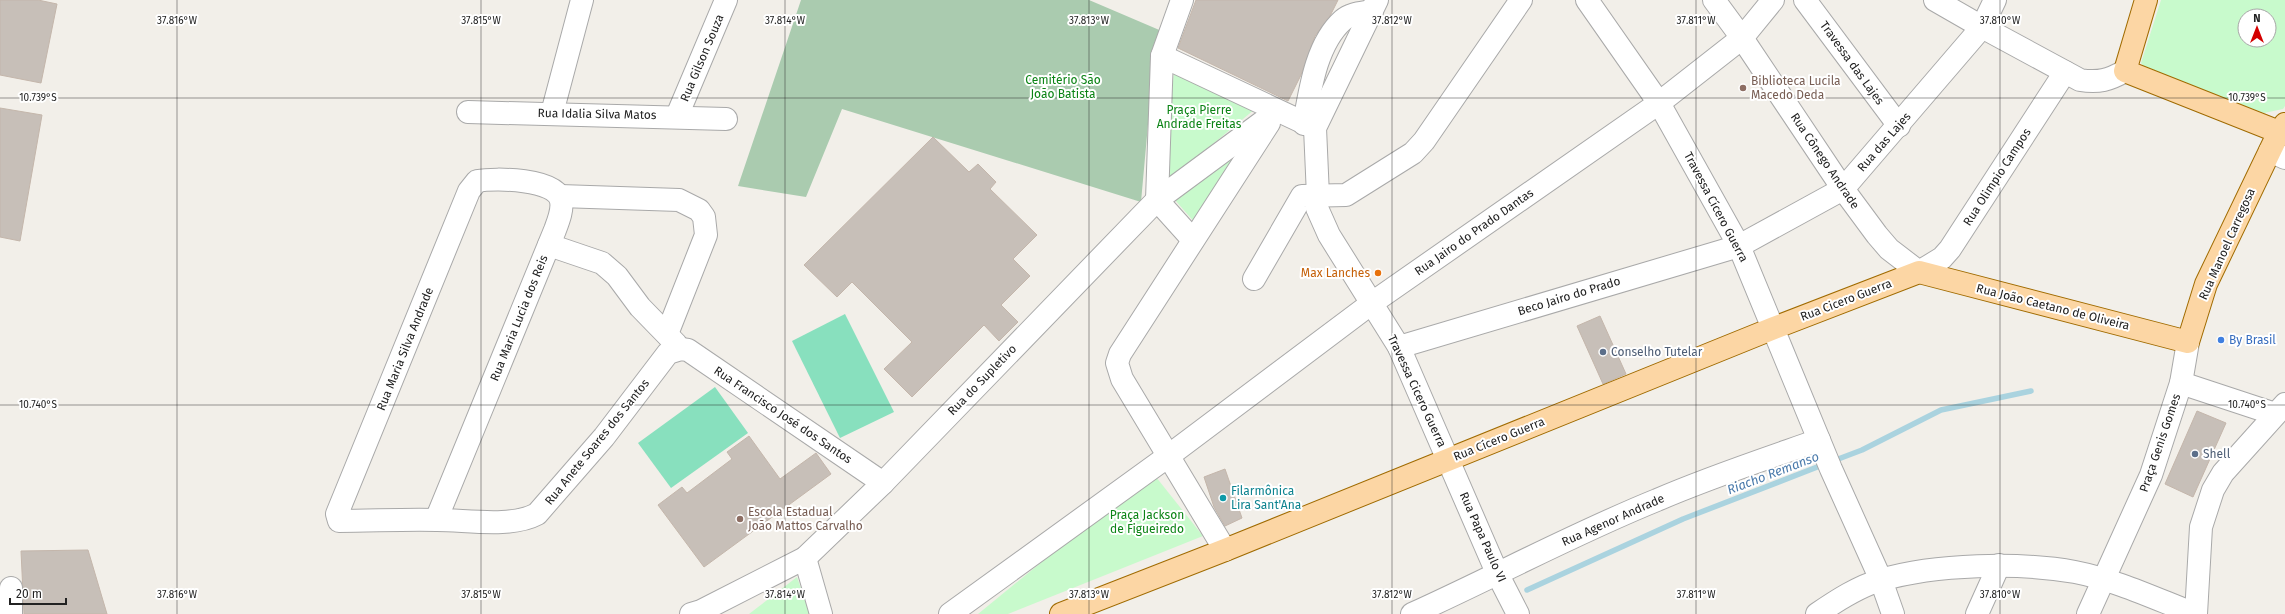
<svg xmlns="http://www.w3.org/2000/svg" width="2285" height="614" font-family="'Fira Sans',sans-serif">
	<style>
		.cemetery { fill: #aacbaf }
		.park { fill: #c8facc; fill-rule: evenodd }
		.pitch { fill: #88e0be }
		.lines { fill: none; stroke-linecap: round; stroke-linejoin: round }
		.stream { stroke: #aad3df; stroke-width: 5.5 }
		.building { fill: #c7bfb8; stroke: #c4b6ab }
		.minor-casing { stroke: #a9a9a9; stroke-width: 24 }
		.major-casing { stroke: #a06b00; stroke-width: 24 }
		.minor { stroke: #fff; stroke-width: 22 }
		.major { stroke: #fcd6a4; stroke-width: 22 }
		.ticks { fill: none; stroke: #222; stroke-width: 1; stroke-opacity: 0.45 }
		.education-dot { fill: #8d6e63; stroke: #fff; stroke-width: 1.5 }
		.food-dot { fill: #e8710a; stroke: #fff; stroke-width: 1.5 }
		.shop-dot { fill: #3f7fe0; stroke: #fff; stroke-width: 1.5 }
		.service-dot { fill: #5c6f8a; stroke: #fff; stroke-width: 1.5 }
		.culture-dot { fill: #0f9aa8; stroke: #fff; stroke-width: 1.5 }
		.labels { text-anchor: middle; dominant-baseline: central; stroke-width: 4; stroke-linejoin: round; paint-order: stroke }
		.street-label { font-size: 12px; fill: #222; stroke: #fff }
		.park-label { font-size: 12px; fill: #0c8416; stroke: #fff }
		.education-label { font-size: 12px; fill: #785e54; stroke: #fff; text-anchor: start }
		.food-label { font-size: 12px; fill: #c56008; stroke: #fff; text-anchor: end }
		.shop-label { font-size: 12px; fill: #366cbe; stroke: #fff; text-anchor: start }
		.service-label { font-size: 12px; fill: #4e5e75; stroke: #fff; text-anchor: start }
		.culture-label { font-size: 12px; fill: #0d838f; stroke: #fff; text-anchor: start }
		.water-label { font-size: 13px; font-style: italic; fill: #4a7aab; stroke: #fff }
		.ticks-label { font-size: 10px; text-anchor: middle; fill: #222; stroke: #fff; stroke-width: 4; stroke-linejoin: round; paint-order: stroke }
	</style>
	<rect width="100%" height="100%" fill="#f2efe9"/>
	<!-- cemetery -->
	<polygon class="cemetery" points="801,0 1089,0 1164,32 1152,80 1141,202 842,109 806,197 738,186"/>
	<!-- park -->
	<g class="park">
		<path d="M2161,0h124v106l-2,3 -19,4 -119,-45 -4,-5zM2245,16h24v24h-24z"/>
		<polygon points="1174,73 1255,109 1172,178 1162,174"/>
		<polygon points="1236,148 1245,154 1196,224 1175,200"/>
		<polygon points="1152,472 1203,536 1008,614 978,614"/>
		<polygon points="797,577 810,614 749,614"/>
	</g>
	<!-- pitch -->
	<g class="pitch">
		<polygon points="845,314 894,412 840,438 792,341"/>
		<polygon points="715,387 748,433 671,488 638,443"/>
	</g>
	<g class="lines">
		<!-- stream -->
		<g class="stream">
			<polyline points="1833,461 1862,450 1941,410 2031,391"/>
			<polyline points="1527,590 1683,519 1825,464"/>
		</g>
	</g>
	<!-- building -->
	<g class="building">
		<polygon points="0,0 38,0 57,4 41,83 0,75"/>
		<polygon points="1196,0 1338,0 1330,16 1315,36 1301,75 1288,101 1178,48"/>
		<polygon points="0,108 42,115 20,241 0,237"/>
		<polygon points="933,137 969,172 978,164 996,182 990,189 1037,235 1013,259 1030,276 1001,305 1018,322 999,341 984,325 912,397 884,369 912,342 852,282 837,297 804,265"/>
		<polygon points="1600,316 1626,374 1603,384 1577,326"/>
		<polygon points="2197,411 2226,423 2193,497 2165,484"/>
		<polygon points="749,436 780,479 816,453 831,474 704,567 658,505 682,487 687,493 732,459 727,452"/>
		<polygon points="1225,469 1242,518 1225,526 1214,507 1204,477"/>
		<polygon points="88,550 107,614 24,614 21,551"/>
	</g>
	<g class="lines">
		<defs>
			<g id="minor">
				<polyline points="1182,0 1162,56 1157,200 1193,240"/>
				<polyline points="1377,0 1315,128 1318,196 1317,208 1329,235 1399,347 1498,575 1518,614"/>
				<polyline points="1587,0 1659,103 1739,246 1831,469 1881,580 1893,614"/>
				<polyline points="1714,0 1742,38 1843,189 1877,235 1889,249 1919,272 1942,258 1950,249 2065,72"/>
				<polyline points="1805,0 1899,126"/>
				<path d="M1935,0l47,27 98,53c19,3 29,0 45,-9"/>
				<polyline points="1162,56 1315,128"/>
				<polyline points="468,112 726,119"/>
				<polyline points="552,113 582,0"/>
				<polyline points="677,116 726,0"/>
				<path d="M1304,124c6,-34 12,-80 39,-104 8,-7 19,-7 29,-9"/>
				<polyline points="2270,151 2285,158"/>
				<polyline points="560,196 679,200 699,210 704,217 706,235 667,334"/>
				<polyline points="549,245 602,263 617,276 640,307 676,344"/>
				<polyline points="1254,279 1302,196 1346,195 1413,153 1424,141 1521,0"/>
				<polyline points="1399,347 1739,246 1843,189 1982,27 1995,0"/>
				<polyline points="2181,383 2275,414"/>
				<path d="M436,520l119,-290c3,-8 8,-20 6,-29 -4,-23 -66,-23 -84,-20l-8,10 -132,323 2,7c33,0 66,-2 98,-1 30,0 74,8 100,-6l67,-77 64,-84 13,-4 7,1 195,133"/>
				<polyline points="1225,550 1122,379 1117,363 1120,354 1269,123"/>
				<polyline points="805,558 821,614"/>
				<polyline points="11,588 11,614"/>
				<polyline points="691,614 701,611 805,558 883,483 1157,200 1276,112"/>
				<polyline points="950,614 1167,457 1372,303 1659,103 1742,38 1773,0"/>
				<path d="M1412,614c82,-37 161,-80 245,-114 53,-23 108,-41 162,-60"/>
				<path d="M1817,614c19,-13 42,-28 64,-34 54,-16 139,-18 194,-8 41,8 81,27 120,42"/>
				<polyline points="1977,614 1999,565"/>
				<polyline points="2088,614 2151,475 2181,383 2188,342"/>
				<polyline points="2196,614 2201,527 2213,490 2223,473 2285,404"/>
			</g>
			<g id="major">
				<polyline points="2146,0 2125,71 2279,132 2285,124"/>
				<polyline points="1061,614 1225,550 1774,328 1919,272 2188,342 2206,284 2279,132"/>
			</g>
		</defs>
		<!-- minor casing -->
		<use href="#minor" class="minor-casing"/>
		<!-- major casing -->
		<use href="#major" class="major-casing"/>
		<!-- minor -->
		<use href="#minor" class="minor"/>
		<!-- major -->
		<use href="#major" class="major"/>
	</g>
	<!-- ticks -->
	<path class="ticks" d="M177,0v614M481,0v614M785,0v614M1089,0v614M1392,0v614M1696,0v614M2000,0v614M0,98h2285M0,405h2285"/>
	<!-- markers -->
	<g class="education-dot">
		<circle cx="1743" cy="88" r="4"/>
		<circle cx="740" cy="519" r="4"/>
	</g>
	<circle class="food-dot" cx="1378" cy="273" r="4"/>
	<circle class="shop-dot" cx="2221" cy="340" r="4"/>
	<g class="service-dot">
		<circle cx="1603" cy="352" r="4"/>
		<circle cx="2195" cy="454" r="4"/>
	</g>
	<circle class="culture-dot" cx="1223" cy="498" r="4"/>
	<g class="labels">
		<!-- street labels -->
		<g class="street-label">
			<text transform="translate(702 58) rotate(-67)">Rua Gilson Souza</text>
			<text transform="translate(1852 63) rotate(54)">Travessa das Lajes</text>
			<text transform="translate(597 114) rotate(1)">Rua Idalia Silva Matos</text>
			<text transform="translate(1884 142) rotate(-49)">Rua das Lajes</text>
			<text transform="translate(1825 161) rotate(56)">Rua Cônego Andrade</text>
			<text transform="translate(1997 177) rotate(-57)">Rua Olimpio Campos</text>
			<text transform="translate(1716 207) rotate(62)">Travessa Cícero Guerra</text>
			<text transform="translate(1474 232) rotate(-35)">Rua Jairo do Prado Dantas</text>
			<text transform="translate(2227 244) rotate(-66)">Rua Manoel Carregosa</text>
			<text transform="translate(1569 296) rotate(-17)">Beco Jairo do Prado</text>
			<text transform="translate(1846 300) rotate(-21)">Rua Cicero Guerra</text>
			<text transform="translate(2053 307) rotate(14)">Rua João Caetano de Oliveira</text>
			<text transform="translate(519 318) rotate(-68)">Rua Maria Lucia dos Reis</text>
			<text transform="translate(405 349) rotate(-68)">Rua Maria Silva Andrade</text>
			<text transform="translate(982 380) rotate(-46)">Rua do Supletivo</text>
			<text transform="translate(1417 391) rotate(65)">Travessa Cicero Guerra</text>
			<text transform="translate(783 415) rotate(34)">Rua Francisco José dos Santos</text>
			<text transform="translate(1499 439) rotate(-22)">Rua Cícero Guerra</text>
			<text transform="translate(597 442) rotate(-51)">Rua Anete Soares dos Santos</text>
			<text transform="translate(2160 443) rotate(-71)">Praça Genis Gomes</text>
			<text transform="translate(1613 520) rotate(-24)">Rua Agenor Andrade</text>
			<text transform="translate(1483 537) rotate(66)">Rua Papa Paulo VI</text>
		</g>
		<!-- park labels -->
		<g class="park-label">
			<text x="1063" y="80">Cemitério São<tspan x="1063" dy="14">João Batista</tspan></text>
			<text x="1199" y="110">Praça Pierre<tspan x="1199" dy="14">Andrade Freitas</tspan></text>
			<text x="1147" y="515">Praça Jackson<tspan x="1147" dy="14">de Figueiredo</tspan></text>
		</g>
		<!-- education labels -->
		<g class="education-label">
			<text x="1751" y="81">Biblioteca Lucila<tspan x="1751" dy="14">Macedo Deda</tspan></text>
			<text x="748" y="512">Escola Estadual<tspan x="748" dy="14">João Mattos Carvalho</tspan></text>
		</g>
		<!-- food labels -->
		<g class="food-label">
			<text x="1370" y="273">Max Lanches</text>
		</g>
		<!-- shop labels -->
		<g class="shop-label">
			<text x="2229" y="340">By Brasil</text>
		</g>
		<!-- service labels -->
		<g class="service-label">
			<text x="1611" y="352">Conselho Tutelar</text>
			<text x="2203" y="454">Shell</text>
		</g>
		<!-- culture labels -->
		<g class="culture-label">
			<text x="1231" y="491">Filarmônica<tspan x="1231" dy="14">Lira Sant'Ana</tspan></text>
		</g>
		<!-- water labels -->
		<g class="water-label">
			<text transform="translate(1773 473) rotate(-21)">Riacho Remanso</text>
		</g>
	</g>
	<g class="ticks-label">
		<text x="177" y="24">37.816°W</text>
		<text x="481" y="24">37.815°W</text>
		<text x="785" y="24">37.814°W</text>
		<text x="1089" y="24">37.813°W</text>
		<text x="1392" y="24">37.812°W</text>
		<text x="1696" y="24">37.811°W</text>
		<text x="2000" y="24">37.810°W</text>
		<text x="38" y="101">10.739°S</text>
		<text x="2247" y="101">10.739°S</text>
		<text x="38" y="408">10.740°S</text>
		<text x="2247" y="408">10.740°S</text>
		<text x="177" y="598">37.816°W</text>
		<text x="481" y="598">37.815°W</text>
		<text x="785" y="598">37.814°W</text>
		<text x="1089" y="598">37.813°W</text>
		<text x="1392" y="598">37.812°W</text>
		<text x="1696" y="598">37.811°W</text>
		<text x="2000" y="598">37.810°W</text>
	</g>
	<!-- north arrow -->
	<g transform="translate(2257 28)"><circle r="19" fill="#ffffff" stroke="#a7a7a7"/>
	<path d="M0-3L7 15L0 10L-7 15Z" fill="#d40000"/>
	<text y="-6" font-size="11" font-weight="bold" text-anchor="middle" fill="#222222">N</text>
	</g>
	<!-- scale -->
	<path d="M10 598v6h56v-6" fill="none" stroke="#222222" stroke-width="2"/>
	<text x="16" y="598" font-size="12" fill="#222222" stroke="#ffffff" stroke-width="3" paint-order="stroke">20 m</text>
</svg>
